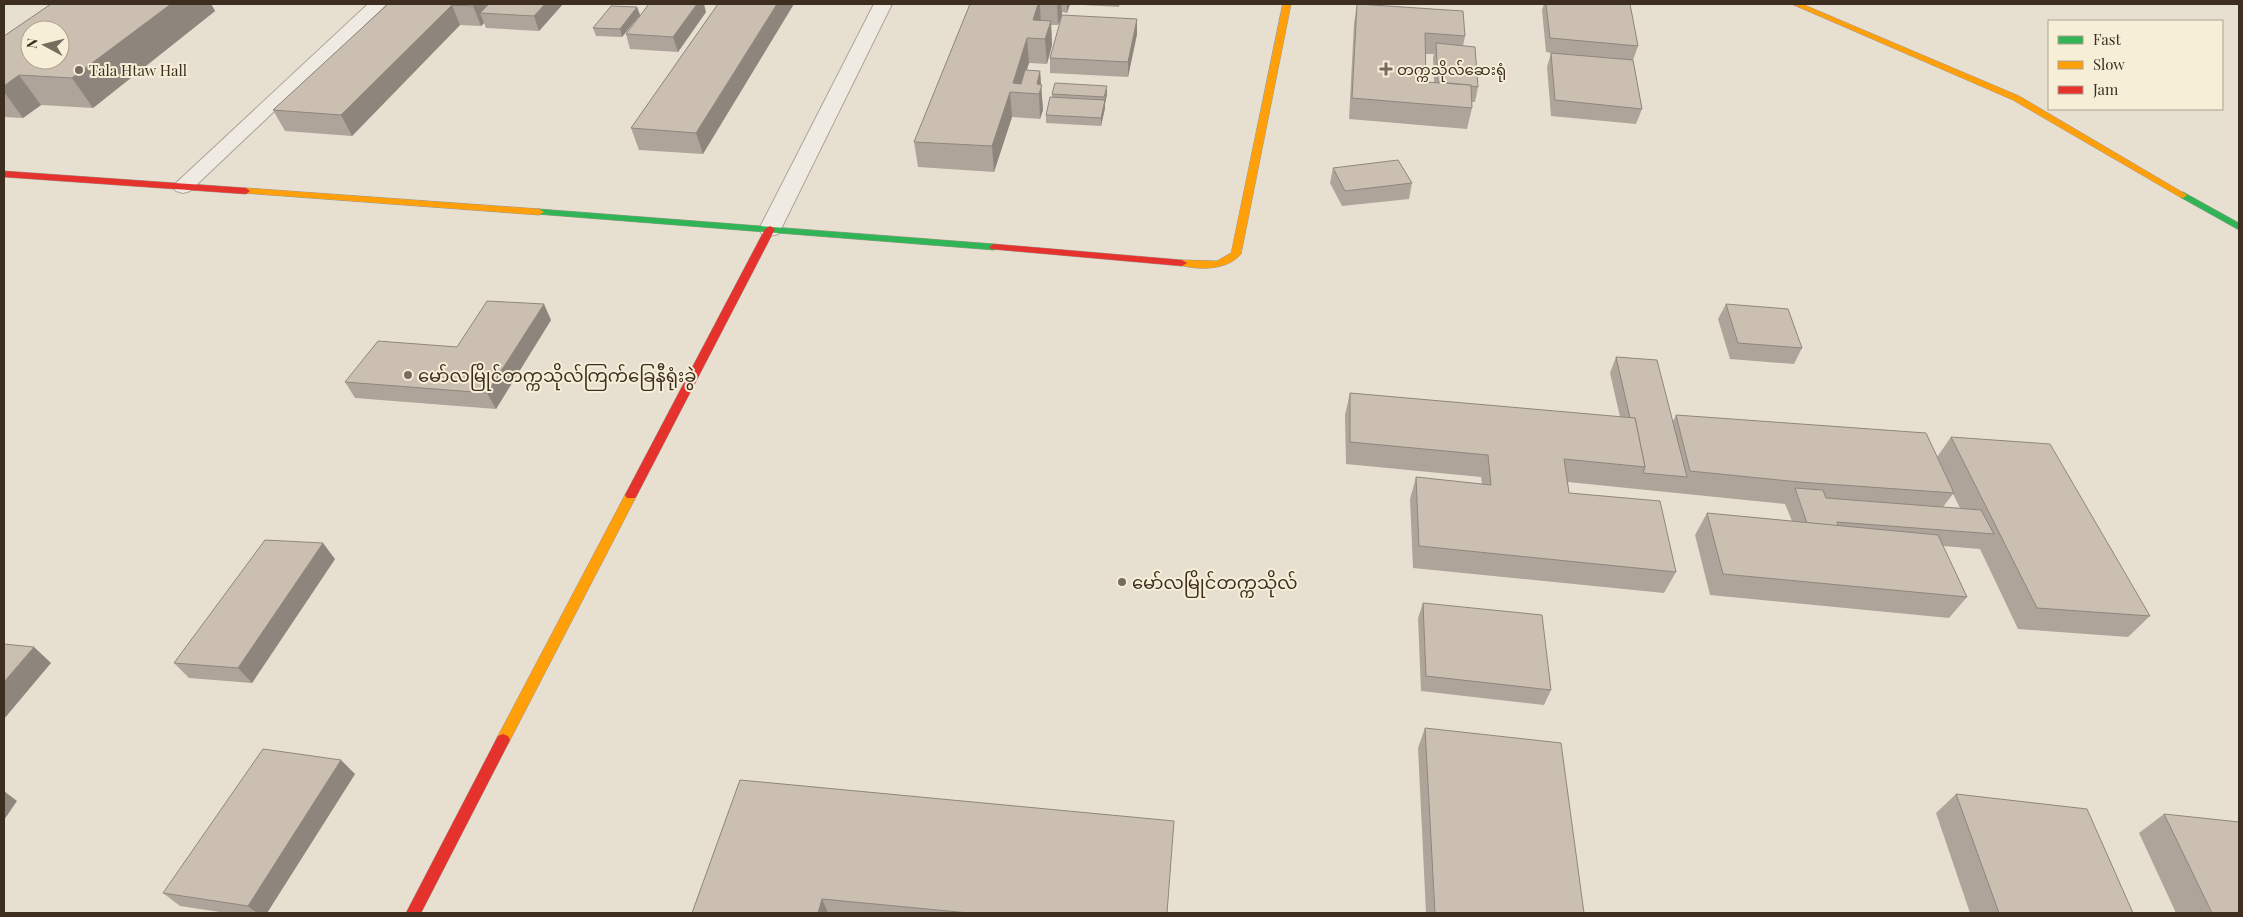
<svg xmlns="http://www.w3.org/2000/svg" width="2243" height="917" font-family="'Playfair Display','Noto Sans Myanmar',serif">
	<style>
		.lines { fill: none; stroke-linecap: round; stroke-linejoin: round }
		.lane-casing { stroke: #ada599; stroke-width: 2 }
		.fast-casing { stroke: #9c958a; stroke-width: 1 }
		.slow-casing { stroke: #9c958a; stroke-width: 1 }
		.jam-casing { stroke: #9c958a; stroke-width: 1 }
		.lane { fill: #efebe3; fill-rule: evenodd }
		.fast { fill: #30b455; fill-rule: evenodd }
		.slow { fill: #ff9f0a; fill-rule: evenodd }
		.jam { fill: #e5322d; fill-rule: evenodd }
		.wall { fill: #afa499; fill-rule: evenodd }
		.shaded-wall { fill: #8e867d }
		.building { fill: #cbbfb2; stroke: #8e867d; fill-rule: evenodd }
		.poi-dot { fill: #786c5e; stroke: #f7eed8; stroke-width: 2 }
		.labels { text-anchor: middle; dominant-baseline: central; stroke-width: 4; stroke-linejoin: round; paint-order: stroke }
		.far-poi-label { font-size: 15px; fill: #3d2e20; stroke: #f7eed8; text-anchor: start }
		.poi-label { font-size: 18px; fill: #3d2e20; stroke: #f7eed8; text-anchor: start }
	</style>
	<rect width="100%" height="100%" fill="#e7e0d1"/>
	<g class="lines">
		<defs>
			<g id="lane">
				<polygon points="368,4 387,4 190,191 183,193 176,191 173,187 176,183"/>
				<polygon points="874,4 892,4 781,229 778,234 770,236 762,234 759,229"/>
			</g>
			<g id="fast">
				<polygon points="2183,192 2239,223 2239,230 2180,197 2179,195"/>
				<polygon points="539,209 994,244 999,247 994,250 536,214 536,210"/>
			</g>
			<g id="slow">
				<path d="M1283,4h8l-50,250c-15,17 -42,16 -62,11l-2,-2 5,-3 35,1 14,-8z"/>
				<polygon points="1792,4 1802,4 2019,96 2187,195 2183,198 2180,197 2013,100"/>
				<polygon points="246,188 539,209 544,212 539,215 243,193 242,191"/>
				<polygon points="631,491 635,492 637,495 508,744 503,746 498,744 496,740 498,736 625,495 627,492"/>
			</g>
			<g id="jam">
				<polygon points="4,171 246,188 250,191 246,194 4,177"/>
				<polygon points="770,226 775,229 637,495 635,498 627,498 625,495 765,229"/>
				<polygon points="994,244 1182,260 1187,263 1182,266 991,249 989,247"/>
				<polygon points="503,734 508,736 510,740 421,913 406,913 498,736"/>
			</g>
		</defs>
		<!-- lane casing -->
		<use href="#lane" class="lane-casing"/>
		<!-- fast casing -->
		<use href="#fast" class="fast-casing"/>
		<!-- slow casing -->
		<use href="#slow" class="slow-casing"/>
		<!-- jam casing -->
		<use href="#jam" class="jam-casing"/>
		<!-- lane -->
		<use href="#lane" class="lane"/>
		<!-- fast -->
		<use href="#fast" class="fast"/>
		<!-- slow -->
		<use href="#slow" class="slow"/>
		<!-- jam -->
		<use href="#jam" class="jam"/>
	</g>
	<!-- wall -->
	<g class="wall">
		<polygon points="51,4 211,4 215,11 93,108 41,105 23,118 4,117 4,36"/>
		<polygon points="388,4 563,4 539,31 486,28 484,23 481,26 460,25 352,136 285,131 273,110"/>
		<polygon points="718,4 703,154 639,150 631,128"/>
		<polygon points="970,4 1070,4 1067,13 1062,12 1062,15 1058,25 1051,25 1052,45 1047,64 1029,63 1026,71 1040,71 1043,110 1040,119 1012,117 994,172 918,167 914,142"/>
		<polygon points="1082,4 1120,4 1119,7 1082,5"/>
		<path d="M1357,4l108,32 -2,10 15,41 -3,15h-3v6l-5,21 -118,-10 5,-96zM1426,54h8l-1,4 1,24h-8z"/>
		<polygon points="1544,4 1630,4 1638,46 1633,60 1642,109 1636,124 1551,116 1547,67 1551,53 1546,52 1542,10"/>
		<polygon points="637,7 640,15 622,37 596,36 593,28"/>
		<polygon points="706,12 678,52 630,49 626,34"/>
		<polygon points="1137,34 1128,77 1050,73 1050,58"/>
		<polygon points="1052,94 1107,94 1105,104 1105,108 1101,126 1046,123 1046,115 1052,97"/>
		<polygon points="1333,168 1412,183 1409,199 1342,206 1330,183"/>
		<polygon points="1726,304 1802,348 1794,364 1730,359 1718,319"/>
		<polygon points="551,320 496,409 355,398 345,382 457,347"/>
		<path d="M1616,357l57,64 3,-6 261,42 14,-20 199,179 -22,21 -110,-8 -38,-80 -37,-3 24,51 -18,21 -239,-23 -15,-60 12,-22 85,8 -7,-17 -217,-22 1,11 107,79 -12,21 -251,-25 -3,-69 6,-22 66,7 -1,-7 -135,-13 -1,-49 5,-22 270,24 -10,-44zM1953,494l7,14 -17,-1z"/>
		<polygon points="335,559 252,683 189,678 174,663"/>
		<polygon points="1423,603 1551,690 1544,705 1421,691 1418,618"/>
		<polygon points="1425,728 1584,913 1426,913 1418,748"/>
		<polygon points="355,774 267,913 226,913 180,906 163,893"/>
		<polygon points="740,780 1167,913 692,913"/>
		<polygon points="1956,794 2133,913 1970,913 1936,813"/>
		<polygon points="2164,814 2239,913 2176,913 2139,833"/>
	</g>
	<!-- shaded-wall -->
	<g class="shaded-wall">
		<polygon points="171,4 211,4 215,11 93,108 72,78"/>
		<polygon points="468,4 488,4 480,13 484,23 481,26 473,6"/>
		<polygon points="545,4 563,4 539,31 534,16"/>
		<polygon points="697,4 704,4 706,12 678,52 673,37"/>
		<polygon points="777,4 794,4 703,154 696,133"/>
		<polygon points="1038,4 1040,4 1041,25 1033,20"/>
		<polygon points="1057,4 1061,4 1062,15 1058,25"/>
		<polygon points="1067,4 1070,4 1067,13"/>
		<polygon points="452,5 460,25 352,136 341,115"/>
		<polygon points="637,7 640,15 622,37 620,29"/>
		<polygon points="1137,19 1137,34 1128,77 1128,62"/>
		<polygon points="1051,21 1052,45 1047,64 1045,39"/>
		<polygon points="1027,38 1029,63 1020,92 1013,83"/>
		<polygon points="1040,71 1043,110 1040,119 1039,94 1037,84"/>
		<polygon points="19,75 41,105 23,118 4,92 4,86"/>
		<polygon points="1107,86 1107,94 1105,104 1105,108 1101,126 1101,118"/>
		<polygon points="1010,92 1012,117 994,172 992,146"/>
		<polygon points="544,304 551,320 496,409 487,393"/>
		<polygon points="323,543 335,559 252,683 238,668"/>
		<polygon points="34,647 51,663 4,719 4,682"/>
		<polygon points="341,760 355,774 267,913 257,913 248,906"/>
		<polygon points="4,791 17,801 4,820"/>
		<polygon points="822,899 828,913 818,913"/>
	</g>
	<!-- building -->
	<g class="building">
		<path d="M51,4h120l-99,74 -53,-3 -15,11v-50zM30,30h30v30h-30z"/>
		<polygon points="388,4 475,4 473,6 452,5 341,115 273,110"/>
		<polygon points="489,4 545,4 534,16 480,13"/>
		<polygon points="649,4 697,4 673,37 626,34"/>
		<polygon points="718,4 777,4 696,133 631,128"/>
		<polygon points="970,4 1038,4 1033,20 1051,21 1045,39 1027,38 1013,83 1021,84 1025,70 1040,71 1037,84 1042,85 1039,94 1010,92 992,146 914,142"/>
		<polygon points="1357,4 1463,11 1465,36 1425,33 1426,82 1471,85 1472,108 1352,98"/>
		<polygon points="1546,4 1630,4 1638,46 1550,38"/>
		<polygon points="611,6 637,7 620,29 593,28"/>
		<polygon points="1062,15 1137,19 1128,62 1050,58"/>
		<polygon points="1436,43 1475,47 1478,87 1471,86 1471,85 1438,82"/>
		<polygon points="1551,53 1633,60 1642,109 1555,100"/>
		<polygon points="1055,83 1107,86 1104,97 1052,94"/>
		<polygon points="1050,97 1105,100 1101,118 1046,115"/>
		<polygon points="1398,160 1412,183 1345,191 1333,168"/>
		<polygon points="487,301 544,304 487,393 345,382 378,341 457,347"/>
		<polygon points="1726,304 1788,309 1802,348 1738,343"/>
		<polygon points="1616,357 1657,360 1687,477 1643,473 1645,467 1635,418 1630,418"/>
		<polygon points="1350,393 1635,418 1645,467 1564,459 1569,493 1660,501 1676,572 1419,546 1416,477 1491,485 1488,455 1350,442"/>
		<polygon points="1676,415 1926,433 1954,493 1799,482 1690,471"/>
		<polygon points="1951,437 2050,444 2150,616 2037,608"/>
		<polygon points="1795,488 1823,490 1826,498 1981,510 1994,534 1837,522 1838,526 1807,523"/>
		<polygon points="1707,513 1938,535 1967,597 1723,574"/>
		<polygon points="265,540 323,543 238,668 174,663"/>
		<polygon points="1423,603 1542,615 1551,690 1426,676"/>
		<polygon points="4,644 34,647 4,682"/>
		<polygon points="1425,728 1561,743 1584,913 1435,913"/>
		<polygon points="263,749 341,760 248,906 163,893"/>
		<polygon points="740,780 1174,821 1167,913 969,913 822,899 818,913 692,913"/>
		<polygon points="1956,794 2087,809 2133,913 1999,913"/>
		<polygon points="2164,814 2239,822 2239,913 2212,913"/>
	</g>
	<!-- markers -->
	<g class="poi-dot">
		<path d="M1383.5 61.5h5v5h5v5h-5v5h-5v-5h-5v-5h5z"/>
		<circle cx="79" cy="70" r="5"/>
		<circle cx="408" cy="375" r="5"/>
		<circle cx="1122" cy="582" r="5"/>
	</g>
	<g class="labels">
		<!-- far-poi labels -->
		<g class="far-poi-label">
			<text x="1397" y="69">တက္ကသိုလ်ဆေးရုံ</text>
			<text x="89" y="70">Tala Htaw Hall</text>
		</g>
		<!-- poi labels -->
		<g class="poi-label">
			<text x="418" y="375">မော်လမြိုင်တက္ကသိုလ်ကြက်ခြေနီရုံးခွဲ</text>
			<text x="1132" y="582">မော်လမြိုင်တက္ကသိုလ်</text>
		</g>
	</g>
	<!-- border -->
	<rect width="2243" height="917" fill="none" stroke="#3d2e20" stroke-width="10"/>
	<!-- legend -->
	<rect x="2048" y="20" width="175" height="90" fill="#f7eed8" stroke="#ada18e"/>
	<rect x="2058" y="36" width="25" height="8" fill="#30b455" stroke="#ada18e"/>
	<text x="2093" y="45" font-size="15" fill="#3d2e20">Fast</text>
	<rect x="2058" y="61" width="25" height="8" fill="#ff9f0a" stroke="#ada18e"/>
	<text x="2093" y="70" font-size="15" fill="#3d2e20">Slow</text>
	<rect x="2058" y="86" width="25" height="8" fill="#e5322d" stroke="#ada18e"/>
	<text x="2093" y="95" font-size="15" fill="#3d2e20">Jam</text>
	<!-- north arrow -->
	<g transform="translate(45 45) rotate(277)"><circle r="24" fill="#f7eed8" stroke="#ada18e"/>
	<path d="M0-4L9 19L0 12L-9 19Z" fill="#786c5e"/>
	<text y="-8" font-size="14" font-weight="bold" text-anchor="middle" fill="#3d2e20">N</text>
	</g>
</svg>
